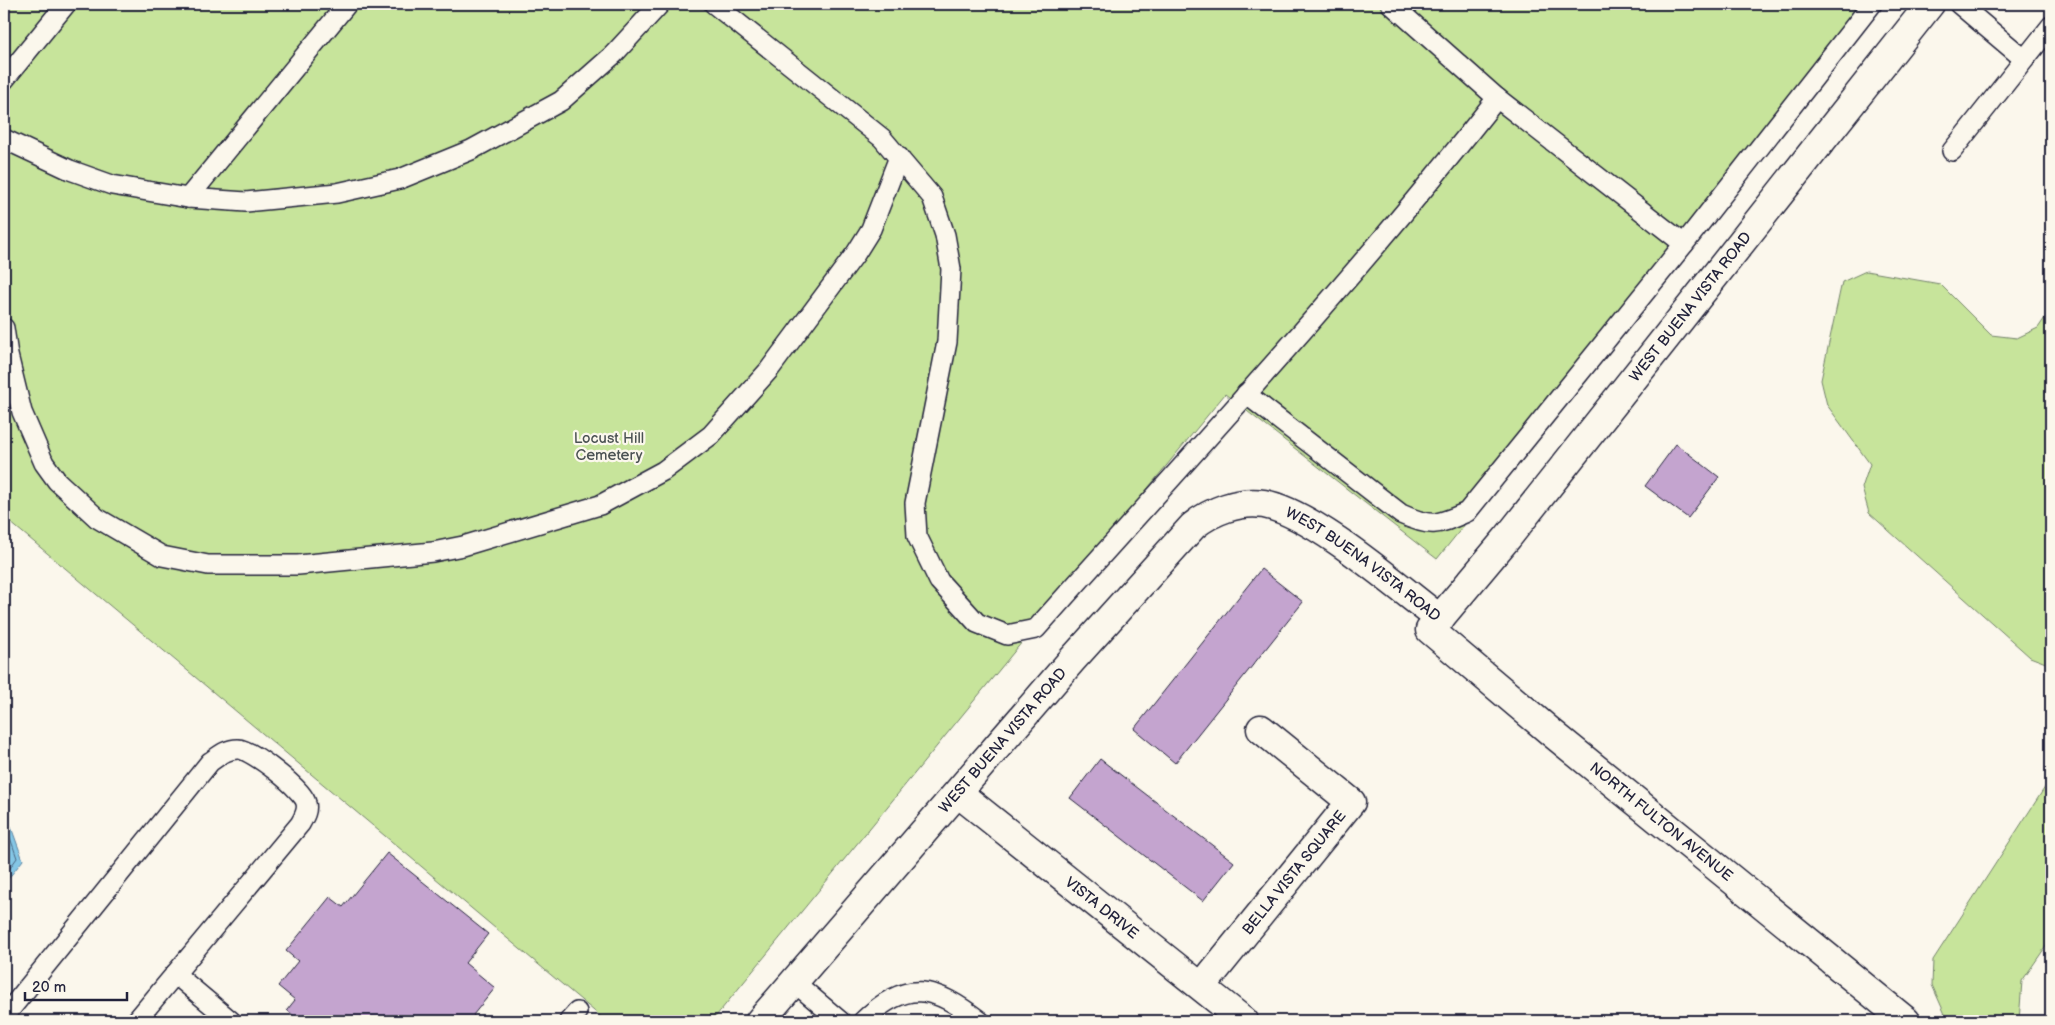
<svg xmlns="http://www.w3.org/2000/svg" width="2055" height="1025" font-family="'Balsamiq Sans',sans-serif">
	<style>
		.green { fill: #c7e49b; stroke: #74836b }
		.water { fill: #84c6e5; stroke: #5d84a1 }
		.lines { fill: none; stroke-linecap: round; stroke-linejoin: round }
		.shore { stroke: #49647f; stroke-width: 1 }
		.building { fill: #c4a4cf; stroke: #22223b }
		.service-casing { stroke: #22223b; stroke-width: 22 }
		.minor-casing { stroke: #22223b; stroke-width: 31 }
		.service { stroke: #fbf7ec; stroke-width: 19 }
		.minor { stroke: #fbf7ec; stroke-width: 28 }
		.labels { text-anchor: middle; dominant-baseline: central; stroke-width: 4.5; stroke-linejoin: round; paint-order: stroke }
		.street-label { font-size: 15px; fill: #22223b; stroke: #fbf7ec }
		.park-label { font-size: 15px; fill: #4b5253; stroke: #fbf7ec }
	</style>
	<rect width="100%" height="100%" fill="#fbf7ec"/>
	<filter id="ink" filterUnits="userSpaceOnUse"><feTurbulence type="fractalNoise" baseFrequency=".02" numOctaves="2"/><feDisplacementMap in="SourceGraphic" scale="10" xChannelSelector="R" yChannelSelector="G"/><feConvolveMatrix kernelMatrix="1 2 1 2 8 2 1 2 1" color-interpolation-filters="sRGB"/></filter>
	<g filter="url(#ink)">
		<!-- green -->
		<g class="green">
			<polygon points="4,4 1884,4 1437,559 1225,394 712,1021 606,1021 4,517"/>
			<polygon points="1866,271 1940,284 1991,335 2017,338 2038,328 2051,309 2051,665 2030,657 1869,513 1862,488 1870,464 1827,405 1821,380 1842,282"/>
			<polygon points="2051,778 2051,939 2022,981 2019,1021 1948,1021 1932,985 1933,960"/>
		</g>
		<!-- water -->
		<polygon class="water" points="4,808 23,860 4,884"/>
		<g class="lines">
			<!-- shore -->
			<polyline class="shore" points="4,820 17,858 4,876"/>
		</g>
		<!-- building -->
		<g class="building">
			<polygon points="1676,444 1719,477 1688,518 1645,486"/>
			<polygon points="1261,569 1303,602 1175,763 1134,729"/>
			<polygon points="1100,759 1234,862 1203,901 1070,798"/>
			<polygon points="387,853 488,934 465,963 495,988 473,1015 481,1021 300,1021 287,1010 295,1000 278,986 298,961 286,951 330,897 343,907"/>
		</g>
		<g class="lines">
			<defs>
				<g id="service">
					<path d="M714,4l168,134 50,59 13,38 6,34 -4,73 -32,161 2,33 22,45 38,42 30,12 29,-6c156,-175 317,-347 461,-531"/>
					<polyline points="1391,4 1497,98 1684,244"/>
					<polyline points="1959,4 2024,59"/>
					<polyline points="4,80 66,4"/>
					<polyline points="4,139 70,170 112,185 188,198 246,202 337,193 400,179 471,150 561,101 613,55 660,4"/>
					<polyline points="1952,151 2051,26"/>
					<polyline points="188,198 347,4"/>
					<polyline points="4,328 8,355 22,412 44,463 57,481 97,518 162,556 208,565 298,565 433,552 463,546 600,505 663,471 711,435 769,370 856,253 871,229 899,157"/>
					<path d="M1246,394l155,120c31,14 36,11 66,-2l217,-268 188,-240"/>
					<polyline points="175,974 231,1021"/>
					<polyline points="794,982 840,1021"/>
					<path d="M4,1017l206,-255c9,-6 16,-13 28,-13 13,0 66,41 68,54 2,8 -2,14 -6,21l-164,197"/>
					<polyline points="569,1021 577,1012"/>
					<path d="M863,1021c44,-44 72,-34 117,0"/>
				</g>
				<g id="minor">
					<path id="s1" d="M958,793l286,228"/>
					<path id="s2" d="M1202,986l149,-184 -90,-73"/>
					<path id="s3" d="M760,1021l312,-361 121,-134c18,-15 47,-26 71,-22 49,9 134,83 176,115"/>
					<path id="s4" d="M1906,1021l-354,-288 -122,-103 78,-93 422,-533"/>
				</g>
			</defs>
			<!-- service casing -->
			<use href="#service" class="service-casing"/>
			<!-- minor casing -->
			<use href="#minor" class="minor-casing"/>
			<!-- service -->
			<use href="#service" class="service"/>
			<!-- minor -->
			<use href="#minor" class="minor"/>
		</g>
	</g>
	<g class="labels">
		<!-- street labels -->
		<g class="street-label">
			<text stroke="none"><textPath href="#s4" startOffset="1031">WEST BUENA VISTA ROAD</textPath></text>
			<text stroke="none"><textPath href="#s3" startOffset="851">WEST BUENA VISTA ROAD</textPath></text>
			<text stroke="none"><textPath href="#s3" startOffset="371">WEST BUENA VISTA ROAD</textPath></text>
			<text transform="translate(1661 822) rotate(39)">NORTH FULTON AVENUE</text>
			<text stroke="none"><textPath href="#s2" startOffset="146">BELLA VISTA SQUARE</textPath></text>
			<text stroke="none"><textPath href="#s1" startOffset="184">VISTA DRIVE</textPath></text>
		</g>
		<!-- park labels -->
		<g class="park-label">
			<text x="609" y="438">Locust Hill<tspan x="609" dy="17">Cemetery</tspan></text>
		</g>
	</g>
	<!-- margin -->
	<rect width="2055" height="1025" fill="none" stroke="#fbf7ec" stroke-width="20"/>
	<rect x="10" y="10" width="2035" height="1005" fill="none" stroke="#22223b" stroke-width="2" filter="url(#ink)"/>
	<!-- scale -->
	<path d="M25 992v8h102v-8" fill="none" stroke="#22223b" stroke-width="2.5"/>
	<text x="32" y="992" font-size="15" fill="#22223b" stroke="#fbf7ec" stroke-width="4" paint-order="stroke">20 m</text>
</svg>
